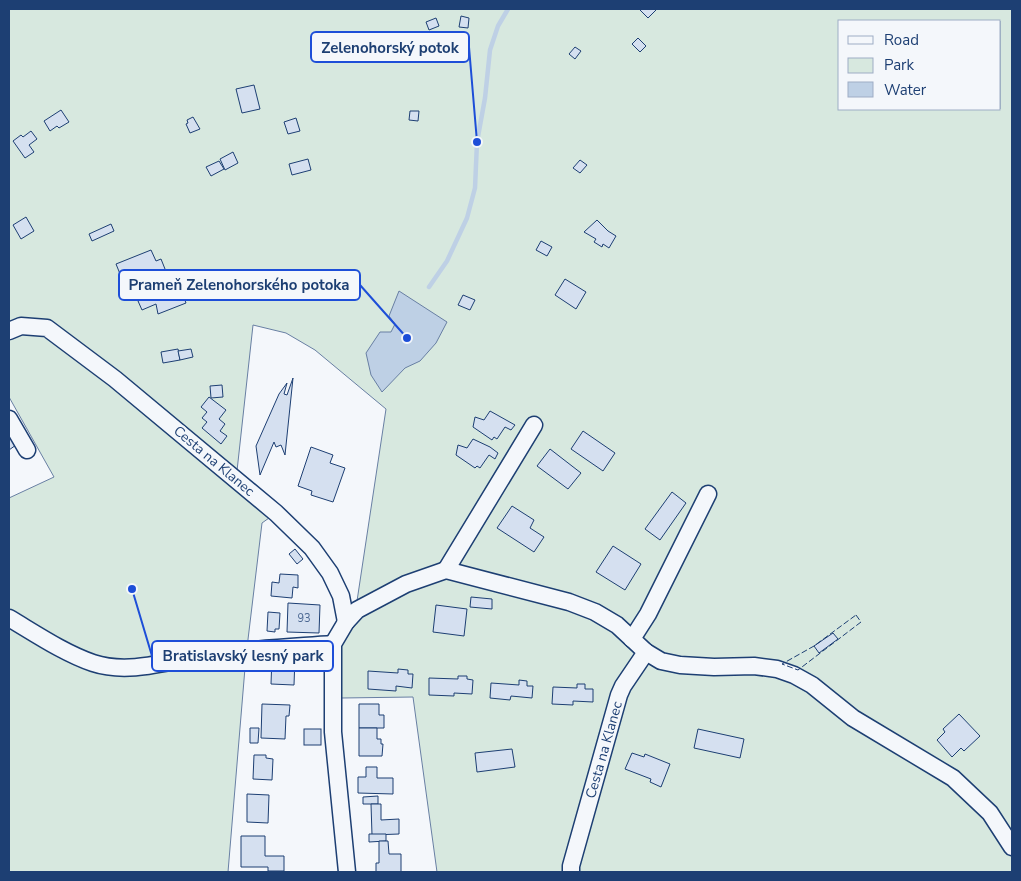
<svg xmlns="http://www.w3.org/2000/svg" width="1021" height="881" font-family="'Nunito Sans',sans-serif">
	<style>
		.green { fill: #d7e8df; stroke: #687fa3; fill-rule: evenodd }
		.water { fill: #bed0e5; stroke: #687fa3 }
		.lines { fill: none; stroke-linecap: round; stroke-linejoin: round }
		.stream { stroke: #bed0e5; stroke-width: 4.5 }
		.building { fill: #d5e0f0; stroke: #1d3f73 }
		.minor-casing { stroke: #1d3f73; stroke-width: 19 }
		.minor { stroke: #f4f7fb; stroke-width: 16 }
		.fence { stroke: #1d3f73; stroke-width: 1; stroke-dasharray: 6 2.5; stroke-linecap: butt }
		.labels { text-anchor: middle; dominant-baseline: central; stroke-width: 4; stroke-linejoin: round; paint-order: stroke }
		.number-label { font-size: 11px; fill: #4b6792 }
		.street-label { font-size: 14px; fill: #1d3f73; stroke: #f4f7fb }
		.leader { fill: none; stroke: #1d4ed8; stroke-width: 2 }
		.callout-dot { fill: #1d4ed8; stroke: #f4f7fb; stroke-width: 2 }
		.callout { fill: #f4f7fb; stroke: #1d4ed8; stroke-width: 2 }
		.callout-label { font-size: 15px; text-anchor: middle; font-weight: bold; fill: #1d3f73 }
	</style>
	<rect width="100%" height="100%" fill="#f4f7fb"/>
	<!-- green -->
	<path class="green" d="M9,9h1003v863h-575l-24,-175 -71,1 -10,-5 1,-49 24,-43 29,-192 -71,-59 -29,-17 -33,-8 -17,155 40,33 -14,10 -16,133 -18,216h-219v-374l45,-21 -45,-80zM840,21h160v88h-160z"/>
	<!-- water -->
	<polygon class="water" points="399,291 447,322 436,343 420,361 405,368 382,392 371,375 366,353 380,332 391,332 395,324 389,316"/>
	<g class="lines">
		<!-- stream -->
		<polyline class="stream" points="429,287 447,261 467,218 475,188 477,142 485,98 490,50 498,26 508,9"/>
	</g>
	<!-- building -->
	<g class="building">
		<polygon points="639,9 656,9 656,10 648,18"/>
		<polygon points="461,16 469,18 468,28 459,27"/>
		<polygon points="436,18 439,26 429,30 426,22"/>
		<polygon points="638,38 646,46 640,52 632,44"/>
		<polygon points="575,47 581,51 575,59 569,54"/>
		<polygon points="254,85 260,109 242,113 236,89"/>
		<polygon points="61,110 69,122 59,128 57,126 50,131 44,121"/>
		<polygon points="410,111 419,111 418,121 409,120"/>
		<polygon points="193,117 200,129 190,133 186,124 188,123 187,120"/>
		<polygon points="296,118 300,131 288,134 284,122"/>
		<polygon points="31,131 37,139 29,145 34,152 25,158 13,141 21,135 23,137"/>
		<polygon points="233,152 238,163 225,170 220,159"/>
		<polygon points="308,159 311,170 292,175 289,164"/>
		<polygon points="580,160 587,165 580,173 573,168"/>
		<polygon points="219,161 224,169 211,176 206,167"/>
		<polygon points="26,217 34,231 21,239 13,225"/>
		<polygon points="597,220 608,231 616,236 609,248 603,244 602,247 594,242 596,239 584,232"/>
		<polygon points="111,224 114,231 92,241 89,234"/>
		<polygon points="541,241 552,247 547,256 536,250"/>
		<polygon points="151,250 156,261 161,259 169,279 143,288 141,285 127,291 116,264"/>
		<polygon points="565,279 586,292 576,309 555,295"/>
		<polygon points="179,285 186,303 158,314 156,304 142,310 138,301 163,291 164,294 173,290 172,288"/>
		<polygon points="463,295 475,300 470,310 458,305"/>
		<polygon points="178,349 180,360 163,363 161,352"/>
		<polygon points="191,349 193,357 180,360 178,351"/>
		<polygon points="293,378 285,455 281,445 276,447 274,442 260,475 256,446 279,394 287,383 284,394 287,395"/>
		<polygon points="222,385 223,397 211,398 210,386"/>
		<polygon points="209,397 226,410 219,419 225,424 220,431 227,436 221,444 202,428 207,422 202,418 207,412 201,407"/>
		<polygon points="490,411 515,425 511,430 505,427 497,439 494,437 492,440 473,427 475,417 484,420"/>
		<polygon points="583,431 615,453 603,471 571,449"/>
		<polygon points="9,432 16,445 9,450"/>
		<polygon points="473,439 490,447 498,453 495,459 489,455 480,468 477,466 475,468 456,455 458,445 467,448"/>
		<polygon points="311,447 333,455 330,463 345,468 333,502 311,495 312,491 298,486"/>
		<polygon points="550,449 581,473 568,489 537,466"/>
		<polygon points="672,492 686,503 660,540 645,529"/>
		<polygon points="512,506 534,520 530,528 544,537 534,552 497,528"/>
		<polygon points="613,546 641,564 625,590 596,572"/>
		<polygon points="295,549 303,559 297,564 289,554"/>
		<polygon points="280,574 298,575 298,588 293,587 292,598 271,596 272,582 279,583"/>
		<polygon points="471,597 492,599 492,609 470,607"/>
		<polygon points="288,603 320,605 319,633 287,632"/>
		<polygon points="436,605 467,609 464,636 433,632"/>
		<polygon points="268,612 280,613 279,629 275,629 275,632 267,631"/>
		<polygon points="833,633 838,639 819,653 814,646"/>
		<polygon points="272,656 295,657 294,685 271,684"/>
		<polygon points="398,669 408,670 408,674 413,674 412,688 396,686 396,691 368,689 368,671 398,673"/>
		<polygon points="458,676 467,676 467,679 473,680 472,694 454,693 454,696 429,695 429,678 458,679"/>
		<polygon points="519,680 527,681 527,686 533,686 532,698 511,696 510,700 490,698 491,683 519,685"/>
		<polygon points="577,684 585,684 585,689 593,689 593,702 573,701 573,705 552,704 553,687 577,688"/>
		<polygon points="262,704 290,705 289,716 286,716 285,739 261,738"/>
		<polygon points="359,704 379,704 379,715 384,715 384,728 359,728"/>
		<polygon points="959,714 980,736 964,751 961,748 952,757 937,740 945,732 943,729"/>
		<polygon points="250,728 259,728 258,743 250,743"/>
		<polygon points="359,728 377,728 377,739 381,739 381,744 383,744 382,756 359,756"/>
		<rect x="304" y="729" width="17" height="16"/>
		<polygon points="698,729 744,739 740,758 694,748"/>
		<polygon points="512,749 515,767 477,772 475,753"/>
		<polygon points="632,753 644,757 645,754 670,764 661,787 650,782 651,779 625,769"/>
		<polygon points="254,755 266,755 266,758 273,759 272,780 253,779"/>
		<polygon points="366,767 377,767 377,778 393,778 393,794 358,793 358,777 366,777"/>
		<polygon points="247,794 269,795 268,823 247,822"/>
		<polygon points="378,796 378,804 363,804 363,797"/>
		<polygon points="371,804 381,804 381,820 399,819 399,834 372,835"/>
		<polygon points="369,834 386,834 386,841 369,842"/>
		<polygon points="241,836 265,836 265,856 284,856 284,871 268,871 268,867 241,867"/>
		<polygon points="379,841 388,841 389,854 401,854 401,872 376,872 376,863 379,863"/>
	</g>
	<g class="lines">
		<defs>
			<g id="minor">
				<polyline points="9,331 21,326 47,328 115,379 276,513 312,548 330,573 341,596 346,622"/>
				<polyline points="9,419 27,450"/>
				<polyline points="446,570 534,425"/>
				<path d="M9,618c27,16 55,35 84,45 39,13 83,-5 121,-9 40,-5 79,-7 119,-10"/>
				<polyline points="632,639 648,614 708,494"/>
				<polyline points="347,872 333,732 333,644 346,622 357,610 406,584 446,570 569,602 595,612 617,625 646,652 661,661 680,665 714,667 754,666 777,669 794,675 812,685 853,718 953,778 990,813 1012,847"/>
				<polyline points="571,872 571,866 619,695 623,686 646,652"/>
			</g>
		</defs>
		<!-- minor casing -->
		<use href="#minor" class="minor-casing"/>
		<!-- minor -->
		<use href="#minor" class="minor"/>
		<!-- fence -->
		<polygon class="fence" points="856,615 861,622 798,670 782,664 814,646"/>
	</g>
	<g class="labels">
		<!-- number labels -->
		<g class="number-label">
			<text x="304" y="618">93</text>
		</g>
		<!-- street labels -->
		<g class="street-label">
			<text transform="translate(214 461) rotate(40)">Cesta na Klanec</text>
			<text transform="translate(604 750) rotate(-74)">Cesta na Klanec</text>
		</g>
	</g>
	<!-- callouts -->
	<path class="leader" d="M477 142L469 47M407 338L360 285M132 589L152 656"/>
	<g class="callout-dot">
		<circle cx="477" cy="142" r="5"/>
		<circle cx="407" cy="338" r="5"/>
		<circle cx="132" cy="589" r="5"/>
	</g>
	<g class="callout">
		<rect x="311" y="32" width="158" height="30" rx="5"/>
		<rect x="119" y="270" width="241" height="30" rx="5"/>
		<rect x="152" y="641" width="181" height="30" rx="5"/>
	</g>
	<g class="callout-label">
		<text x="390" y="53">Zelenohorský potok</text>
		<text x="239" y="290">Prameň Zelenohorského potoka</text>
		<text x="243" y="661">Bratislavský lesný park</text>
	</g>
	<!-- border -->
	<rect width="1021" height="881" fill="none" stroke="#1d3f73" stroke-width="20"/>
	<!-- legend -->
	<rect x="838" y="20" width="162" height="90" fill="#f4f7fb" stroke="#9eadc5"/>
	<rect x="848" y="36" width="25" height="8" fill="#f4f7fb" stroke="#9eadc5"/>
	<text x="884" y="45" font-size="15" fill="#1d3f73">Road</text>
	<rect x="848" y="58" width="25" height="15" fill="#d7e8df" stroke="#9eadc5"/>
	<text x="884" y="70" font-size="15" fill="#1d3f73">Park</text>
	<rect x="848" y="82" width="25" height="15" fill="#bed0e5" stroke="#9eadc5"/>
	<text x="884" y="95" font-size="15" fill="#1d3f73">Water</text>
</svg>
